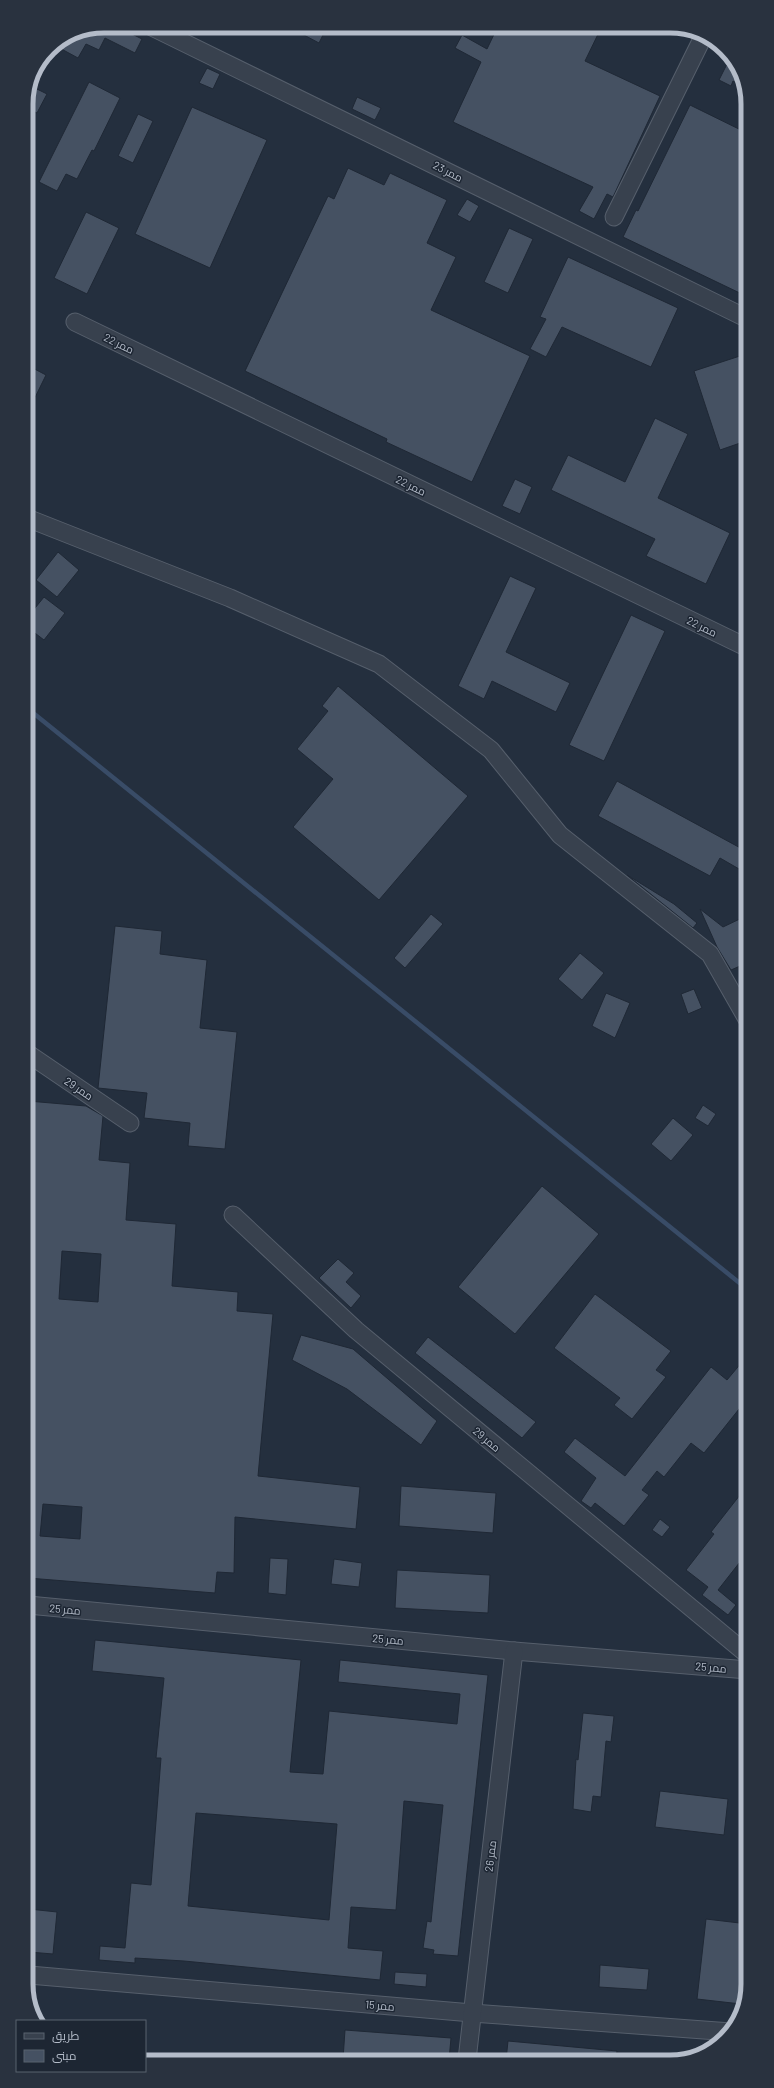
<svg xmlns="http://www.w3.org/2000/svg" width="774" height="2088" font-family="Barlow,Cairo,sans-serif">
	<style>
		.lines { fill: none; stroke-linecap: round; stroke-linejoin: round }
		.stream { stroke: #394c67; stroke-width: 4.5 }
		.building { fill: #455162; stroke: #1f2835; fill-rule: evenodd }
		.minor-casing { stroke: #565f6c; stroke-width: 19 }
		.minor { stroke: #38414e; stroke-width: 17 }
		.labels { text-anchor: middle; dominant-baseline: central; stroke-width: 3; stroke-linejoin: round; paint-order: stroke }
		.street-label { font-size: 11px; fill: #b4bcc9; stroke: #1d2633 }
		.rim { fill: none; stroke: #b4bcc9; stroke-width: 5 }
	</style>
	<rect width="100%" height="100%" fill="#242f3e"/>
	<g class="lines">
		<!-- stream -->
		<polyline class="stream" points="27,708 747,1289"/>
	</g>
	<!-- building -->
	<g class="building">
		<polygon points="104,26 116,26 142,39 135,53 105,38 99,50 86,44 78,58 54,45 74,32"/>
		<polygon points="287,26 317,26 325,31 319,43"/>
		<polygon points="498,26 602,26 585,61 660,96 613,197 607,194 594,219 579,211 593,187 453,122 481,62 455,48 462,35 487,49"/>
		<polygon points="727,64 735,68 745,83 745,87 733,81 731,86 719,80"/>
		<polygon points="207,68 220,74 213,89 199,83"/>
		<polygon points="89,82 120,98 94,151 92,150 77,179 66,174 57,191 39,182"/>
		<polygon points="29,85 47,94 37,113 26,108"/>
		<polygon points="357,97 381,108 375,120 352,109"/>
		<polygon points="690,105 745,132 746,296 623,237 636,210 638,211"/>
		<polygon points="192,107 267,140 210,268 135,234"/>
		<polygon points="138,114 153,121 133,163 118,156"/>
		<polygon points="348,168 384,185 390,173 447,200 427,243 456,257 431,310 530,356 472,482 386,442 387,439 245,371 328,196 334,199"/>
		<polygon points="467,199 479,206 470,222 457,215"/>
		<polygon points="86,212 119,228 87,294 54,278"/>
		<polygon points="509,228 533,239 508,293 484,282"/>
		<polygon points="568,257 678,308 651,367 562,327 546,357 530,349 546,319 540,317"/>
		<polygon points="746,354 746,441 720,450 694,371"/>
		<polygon points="27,365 46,375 27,414"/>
		<polygon points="655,418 688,434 658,498 730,533 706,584 646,556 655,539 551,490 568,455 625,482"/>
		<polygon points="515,479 532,487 520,514 502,506"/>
		<polygon points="58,552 79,570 57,597 36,580"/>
		<polygon points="510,576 536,588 506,652 570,683 556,712 492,681 484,699 458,686"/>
		<polygon points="44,597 65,613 44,640 27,627 27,618"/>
		<polygon points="631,615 665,631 604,761 569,745"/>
		<polygon points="338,686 468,796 379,900 293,827 333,779 297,749 328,711 322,706"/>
		<polygon points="617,781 746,851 746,873 720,858 710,876 598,816"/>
		<polygon points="627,875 674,904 697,923 693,928"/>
		<polygon points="700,909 723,927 746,916 747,963 731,970 717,947"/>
		<polygon points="431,914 443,924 405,968 394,958"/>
		<polygon points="115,926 162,931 160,954 207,960 200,1028 237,1032 225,1149 188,1146 190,1123 144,1118 147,1093 98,1088"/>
		<polygon points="580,953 604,973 582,1000 558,979"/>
		<polygon points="694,989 702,1008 688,1014 681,994"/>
		<polygon points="606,993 630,1003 615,1038 592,1026"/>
		<path d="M28,1101l58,5 17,10 -4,44 31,3 -4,57 50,4 -4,62 66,6 -1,19 36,3 -15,162 102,11 -4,42 -121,-12 -1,56 -17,-1 -2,21 -187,-15zM62,1251l39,3 -3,48 -39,-3zM43,1504l39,3 -2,32 -40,-3z"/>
		<polygon points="703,1105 716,1114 708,1126 695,1118"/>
		<polygon points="673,1118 693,1135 671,1161 651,1144"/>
		<polygon points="542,1186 599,1234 515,1334 458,1287"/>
		<polygon points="338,1259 354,1273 346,1282 361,1296 351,1308 319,1278"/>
		<polygon points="595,1294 671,1351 656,1370 666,1377 632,1419 614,1405 620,1398 554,1348"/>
		<polygon points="301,1335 353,1349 437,1421 421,1445 347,1389 292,1360"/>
		<polygon points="428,1337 536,1422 522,1438 415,1353"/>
		<polygon points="747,1356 747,1399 704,1453 691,1443 664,1477 657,1471 642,1490 649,1495 624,1526 595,1503 591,1508 581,1501 596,1478 564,1452 575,1438 625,1476 711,1367 727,1380"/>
		<polygon points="401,1486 496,1493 493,1533 399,1526"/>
		<polygon points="747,1486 747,1553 718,1590 736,1605 728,1615 702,1595 708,1587 686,1570 714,1534 711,1532"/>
		<polygon points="660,1519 670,1527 662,1537 652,1530"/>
		<polygon points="270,1558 288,1559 286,1595 268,1593"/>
		<polygon points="334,1559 362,1563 359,1587 331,1584"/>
		<polygon points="397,1570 490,1575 488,1613 395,1608"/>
		<path d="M95,1640l206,20 -11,112 33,2 6,-63 128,13 3,-30 -122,-12 2,-22 148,15 -30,281 -25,-2 1,-4 -11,-2 4,-27 4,1 12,-117 -39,-4 -8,109 -45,-3 -3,41 35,3 -3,29 -196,-19 -49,-3v5l-36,-3 1,-14 25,2 6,-65 20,2 10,-127h-5l8,-80 -72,-7zM196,1813l141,11 -8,96 -141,-14z"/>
		<polygon points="583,1713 614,1716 611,1742 606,1741 601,1797 593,1796 591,1812 573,1809 576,1759 578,1760"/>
		<polygon points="660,1791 728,1799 724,1835 655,1827"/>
		<polygon points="29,1909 57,1912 53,1954 29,1952"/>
		<polygon points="706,1919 748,1924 748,1984 741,2004 697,1999"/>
		<polygon points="600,1965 649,1969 647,1990 599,1987"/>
		<polygon points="395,1972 427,1974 426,1987 394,1984"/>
		<polygon points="345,2030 451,2038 449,2060 343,2059"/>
		<polygon points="508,2041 617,2051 616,2060 506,2060"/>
	</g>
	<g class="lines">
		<defs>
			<g id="minor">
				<polyline points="150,26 746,318"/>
				<polyline points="614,217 703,37"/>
				<polyline points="75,322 746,647"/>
				<polyline points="27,518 230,598 379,664 491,750 560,835 710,954 747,1019"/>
				<polyline points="27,1053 130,1123"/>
				<polyline points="233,1215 356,1330 748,1655"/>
				<polyline points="28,1605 514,1651 748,1670"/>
				<polyline points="29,1975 472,2013 731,2032"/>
				<polyline points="467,2060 514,1651"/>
			</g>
		</defs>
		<!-- minor casing -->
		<use href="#minor" class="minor-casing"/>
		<!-- minor -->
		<use href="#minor" class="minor"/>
	</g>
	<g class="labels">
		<!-- street labels -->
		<g class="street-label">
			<text transform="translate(448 171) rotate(27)">ممر 23</text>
			<text transform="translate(119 343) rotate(26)">ممر 22</text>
			<text transform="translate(411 485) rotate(26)">ممر 22</text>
			<text transform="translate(702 626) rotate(26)">ممر 22</text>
			<text transform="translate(79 1088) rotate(34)">ممر 29</text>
			<text transform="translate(487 1439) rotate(40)">ممر 29</text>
			<text transform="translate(65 1609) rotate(5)">ممر 25</text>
			<text transform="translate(388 1639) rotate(5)">ممر 25</text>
			<text transform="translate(711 1667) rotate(5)">ممر 25</text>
			<text transform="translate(490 1856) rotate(-83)">ممر 26</text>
			<text transform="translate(380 2005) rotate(5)">ممر 15</text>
		</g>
	</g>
	<!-- crop -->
	<path d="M0 0H774V2088H0ZM104 33H670A71 71 0 0 1 741 104V1984A71 71 0 0 1 670 2055H104A71 71 0 0 1 33 1984V104A71 71 0 0 1 104 33Z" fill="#29323f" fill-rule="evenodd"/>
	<path class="rim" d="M104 33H670A71 71 0 0 1 741 104V1984A71 71 0 0 1 670 2055H104A71 71 0 0 1 33 1984V104A71 71 0 0 1 104 33Z"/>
	<!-- legend -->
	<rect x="16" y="2020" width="130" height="52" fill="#1d2633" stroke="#59626f"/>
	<rect x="24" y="2033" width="20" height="6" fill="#38414e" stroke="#59626f"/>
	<text x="52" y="2040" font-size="12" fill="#b4bcc9">طريق</text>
	<rect x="24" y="2050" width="20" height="12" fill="#455162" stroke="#59626f"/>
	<text x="52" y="2060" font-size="12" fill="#b4bcc9">مبنى</text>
</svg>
